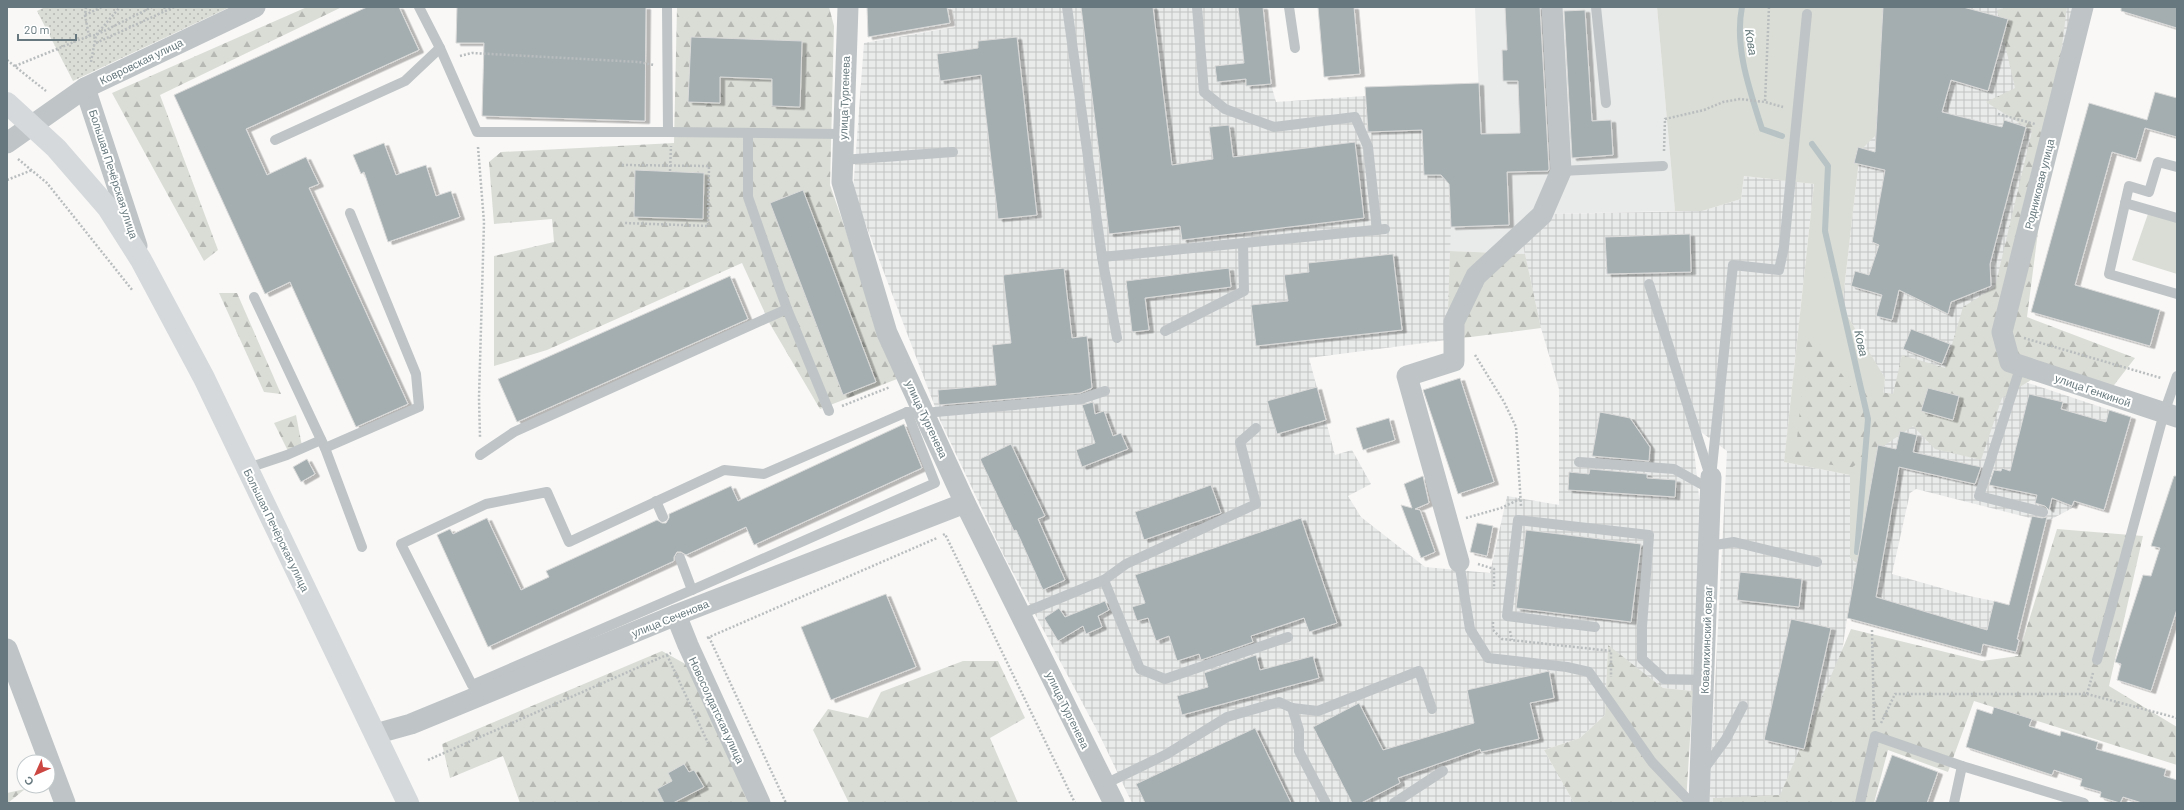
<svg xmlns="http://www.w3.org/2000/svg" width="2184" height="810" font-family="Barlow,sans-serif">
	<style>
		.built { fill: #e9eaea }
		.industrial { fill: url(#industrial-grid) }
		.green { fill: #daddd6 }
		.forest { fill: url(#forest-firs) }
		.park { fill: url(#park-dots) }
		.lines { fill: none; stroke-linecap: round; stroke-linejoin: round }
		.stream { stroke: #b7c3c5; stroke-width: 6 }
		.building { fill: #a4aeb1; stroke: #dadad9; filter: url(#shadow) }
		.path { stroke: #b9bdbe; stroke-width: 2.5; stroke-dasharray: 2 2; stroke-linecap: butt }
		.lane { stroke: #bfc4c6; stroke-width: 10 }
		.street { stroke: #bfc4c6; stroke-width: 21 }
		.primary { stroke: #d5d9db; stroke-width: 22 }
		.labels { text-anchor: middle; dominant-baseline: central; stroke-width: 4; stroke-linejoin: round; paint-order: stroke }
		.street-label { font-size: 11px; fill: #67797e; stroke: #fff }
		.water-label { font-size: 12px; font-style: italic; fill: #627678; stroke: #fff }
	</style>
	<defs>
		<pattern id="industrial-grid" width="8" height="8" patternUnits="userSpaceOnUse"><rect width="8" height="8" fill="#e9eaea"/><path d="M0 4h8M4 0v8" fill="none" stroke="#c1c2c3"/></pattern>
		<pattern id="forest-firs" width="22" height="20" patternUnits="userSpaceOnUse"><rect width="22" height="20" fill="#daddd6"/><path d="M5 1l3.5 6h-7zM16 11l3.5 6h-7z" fill="#b5b8b3"/></pattern>
		<pattern id="park-dots" width="8" height="8" patternUnits="userSpaceOnUse"><rect width="8" height="8" fill="#daddd6"/><path d="M2 2h.1M6 6h.1" fill="none" stroke="#b5b8b3" stroke-width="1.8" stroke-linecap="round"/></pattern>
		<filter id="shadow"><feDropShadow dx="4.5" dy="2.5" stdDeviation="0" flood-color="#0004"/></filter>
	</defs>
	<rect width="100%" height="100%" fill="#f9f8f7"/>
	<!-- built -->
	<polygon class="built" points="1475,7 1657,7 1675,211 1550,214 1522,241 1525,254 1450,251 1447,136 1480,116"/>
	<!-- industrial -->
	<polygon class="industrial" points="952,7 1263,7 1271,84 1276,102 1365,96 1365,87 1458,84 1460,129 1447,136 1451,227 1447,340 1309,358 1335,455 1352,450 1371,484 1348,496 1361,517 1425,567 1490,573 1507,496 1559,505 1559,389 1541,328 1522,241 1550,214 1702,211 1741,199 1744,176 1814,184 1784,462 1850,475 1850,558 1858,563 1878,445 1885,379 1842,307 1860,151 1883,7 2074,7 2001,374 2131,417 2104,510 2082,503 2046,522 1916,489 1910,493 1892,574 1969,596 1994,601 1981,654 1847,618 1820,803 1709,803 1727,451 1701,432 1692,430 1701,516 1693,691 1663,688 1608,646 1605,715 1580,738 1544,750 1574,803 1132,803 1100,736 1003,554 940,420 853,191 864,43 955,27"/>
	<!-- green -->
	<g class="green">
		<polygon points="1657,7 1883,7 1876,135 1860,151 1842,307 1885,378 1878,445 1858,564 1850,558 1850,475 1784,462 1814,184 1744,176 1741,199 1702,211 1675,211"/>
		<polygon points="2150,208 2177,219 2177,274 2132,260"/>
	</g>
	<!-- forest -->
	<g class="forest">
		<polygon points="307,7 342,7 160,95 218,250 204,261 112,93"/>
		<polygon points="677,7 829,7 834,26 830,185 897,379 820,409 770,324 742,263 547,350 494,366 494,256 554,242 552,219 494,224 489,162 501,152 674,143"/>
		<polygon points="2008,7 2067,7 2027,317 2135,358 2104,398 2031,380 2002,398 1981,460 1935,449 1913,426 1851,468 1795,459 1808,328 1852,388 1893,394 1902,355 1945,368 1963,307 1995,287 2032,131 1986,102 2015,88 1997,10"/>
		<polygon points="1450,251 1525,254 1541,328 1447,340"/>
		<polygon points="219,293 237,293 281,394 264,392"/>
		<polygon points="296,415 302,446 288,451 274,423"/>
		<polygon points="2057,529 2143,536 2109,686 2177,727 2177,765 1974,701 1948,772 1888,750 1874,803 1713,803 1713,798 1780,795 1851,629 1982,661 2018,656"/>
		<polygon points="1608,645 1663,688 1693,691 1686,803 1574,803 1544,750 1580,738 1605,715"/>
		<polygon points="662,651 689,666 752,803 520,803 503,756 450,778 442,744"/>
		<polygon points="963,661 998,661 1025,718 990,738 1018,803 849,803 813,730 828,709 868,718 881,692"/>
		<polygon points="25,789 8,803 7,803 7,793"/>
	</g>
	<!-- park -->
	<polygon class="park" points="45,7 230,7 73,81 37,11"/>
	<g class="lines">
		<!-- stream -->
		<g class="stream">
			<path d="M1742,7c-8,40 8,84 20,122l20,7"/>
			<polyline points="1812,144 1828,166 1825,231 1868,419 1857,552"/>
		</g>
	</g>
	<!-- building -->
	<g class="building">
		<polygon points="367,7 399,7 419,50 246,129 267,175 306,157 319,184 309,188 408,404 356,427 290,282 265,294 174,95"/>
		<polygon points="457,7 646,7 645,121 482,116 484,43 456,43"/>
		<polygon points="867,7 947,7 950,23 868,37"/>
		<polygon points="1081,7 1153,7 1172,165 1213,159 1209,127 1229,125 1233,157 1355,142 1364,218 1182,240 1180,226 1109,234"/>
		<polygon points="1238,7 1263,7 1271,84 1246,86 1246,79 1217,82 1215,66 1244,63"/>
		<polygon points="1318,7 1354,7 1360,74 1324,77"/>
		<polygon points="1505,7 1540,7 1549,169 1548,171 1507,172 1509,225 1451,227 1449,184 1441,175 1424,175 1422,130 1368,132 1365,87 1479,83 1481,134 1520,133 1518,81 1503,81 1502,50 1507,50"/>
		<polygon points="1883,7 1963,7 2008,19 1988,91 1951,80 1942,112 2002,127 2004,120 2026,127 1990,264 1991,286 1951,302 1948,314 1899,290 1892,320 1876,316 1882,295 1851,286 1855,271 1869,275 1879,245 1872,242 1885,170 1854,163 1858,147 1875,152"/>
		<polygon points="2121,7 2177,7 2177,28 2121,11"/>
		<polygon points="1585,10 1592,121 1611,120 1613,155 1572,158 1564,11"/>
		<polygon points="691,37 802,41 800,107 772,106 772,79 720,77 720,103 688,102"/>
		<polygon points="1017,37 1037,215 998,219 981,75 940,81 937,54 978,48 978,41"/>
		<polygon points="2155,92 2177,98 2177,137 2145,128 2136,159 2112,152 2075,285 2160,310 2150,346 2031,312 2089,103 2147,120"/>
		<polygon points="384,143 396,175 426,165 436,196 451,191 460,217 388,242 364,172 361,174 353,155"/>
		<polygon points="635,170 704,173 703,219 634,217"/>
		<polygon points="803,190 876,382 843,395 770,203"/>
		<polygon points="1690,234 1691,272 1607,274 1605,237"/>
		<polygon points="1393,254 1402,330 1256,346 1251,305 1288,301 1284,275 1309,272 1308,263"/>
		<polygon points="1064,268 1072,338 1087,336 1092,388 1080,393 939,405 938,390 996,385 992,345 1011,343 1003,275"/>
		<polygon points="1229,268 1231,287 1145,298 1149,330 1132,332 1126,281"/>
		<polygon points="730,276 748,319 517,422 498,379"/>
		<polygon points="1911,329 1950,344 1942,364 1903,349"/>
		<polygon points="1460,378 1494,482 1458,494 1423,390"/>
		<polygon points="1317,387 1326,420 1277,434 1267,401"/>
		<polygon points="1928,388 1959,396 1953,420 1921,411"/>
		<polygon points="2029,394 2063,402 2061,409 2106,422 2109,410 2131,417 2104,510 2074,501 2072,506 2052,498 2049,510 2045,506 2035,503 2037,495 1989,485 1994,470 2001,471 2002,468 2010,471"/>
		<polygon points="1093,402 1095,414 1104,411 1113,436 1121,433 1128,449 1082,467 1076,450 1095,443 1082,405"/>
		<polygon points="1600,412 1630,418 1650,447 1649,461 1592,456"/>
		<polygon points="1389,418 1395,440 1363,450 1356,428"/>
		<polygon points="904,424 922,468 754,545 746,527 686,555 681,552 677,552 674,557 674,561 488,647 437,535 450,529 453,534 487,518 521,590 549,577 546,571 657,520 662,523 666,523 669,518 669,514 731,486 738,501"/>
		<polygon points="1900,431 1917,435 1913,452 1981,467 1975,484 1899,467 1876,597 1987,630 1994,601 2009,605 2032,516 2042,518 2047,517 2017,639 2019,640 2016,652 1983,644 1981,654 1847,618 1878,445 1896,449"/>
		<polygon points="1011,444 1045,516 1038,519 1065,580 1043,590 1016,530 1014,531 980,459"/>
		<polygon points="307,459 315,474 301,482 293,467"/>
		<polygon points="1590,469 1647,474 1647,478 1676,480 1675,497 1568,490 1569,472 1589,474"/>
		<polygon points="1423,476 1429,503 1415,509 1420,510 1435,552 1421,558 1401,505 1412,508 1404,484"/>
		<polygon points="2174,476 2177,476 2177,609 2151,691 2117,680 2121,664 2115,662 2143,575 2151,576 2160,548 2151,546"/>
		<polygon points="1211,485 1221,513 1144,540 1135,512"/>
		<polygon points="1301,518 1337,623 1309,632 1304,618 1251,636 1253,642 1201,660 1199,654 1177,661 1169,636 1156,641 1148,618 1137,621 1132,607 1145,603 1135,575"/>
		<polygon points="1477,523 1493,526 1487,556 1470,552"/>
		<polygon points="1526,530 1641,544 1631,622 1516,608"/>
		<polygon points="1740,572 1802,579 1799,607 1737,600"/>
		<polygon points="886,594 916,667 831,700 801,627"/>
		<polygon points="1105,601 1109,610 1098,616 1102,627 1086,634 1083,626 1058,641 1044,618 1059,608 1065,617"/>
		<polygon points="1791,619 1831,628 1804,749 1764,740"/>
		<polygon points="1256,655 1260,670 1313,656 1319,678 1182,715 1177,696 1208,687 1204,673"/>
		<polygon points="1549,671 1554,698 1530,703 1539,739 1481,752 1480,749 1398,778 1400,783 1361,803 1352,803 1313,727 1359,703 1383,750 1474,723 1467,690"/>
		<polygon points="1994,707 2032,719 2029,726 2060,736 2061,731 2098,742 2096,749 2166,769 2164,776 2177,780 2177,803 2142,803 2123,797 2120,803 2100,797 2101,792 2080,786 2082,779 2054,770 2052,775 1966,747 1977,709 1992,714"/>
		<polygon points="1255,728 1291,803 1145,803 1136,784"/>
		<polygon points="1892,755 1938,772 1927,803 1875,803"/>
		<polygon points="684,764 689,772 694,770 704,787 673,803 664,803 657,789 672,781 668,773"/>
	</g>
	<g class="lines">
		<!-- path -->
		<g class="path">
			<polyline points="86,7 85,15 89,36"/>
			<polyline points="164,7 166,11"/>
			<polyline points="1769,7 1765,102 1783,107"/>
			<polyline points="85,15 102,7"/>
			<polyline points="96,43 174,7"/>
			<polyline points="460,56 472,53 639,62 654,65"/>
			<polyline points="7,60 46,91"/>
			<polyline points="91,62 96,35 120,7"/>
			<polyline points="15,66 89,36 96,35 152,7"/>
			<polyline points="1998,114 2035,124"/>
			<polyline points="478,147 484,222 479,398 480,437"/>
			<polyline points="1664,151 1665,119 1704,110 1723,102 1740,99 1765,102"/>
			<polyline points="18,159 47,183 133,291"/>
			<polyline points="622,165 709,166 708,226 624,223"/>
			<polyline points="670,171 671,146"/>
			<polyline points="7,180 32,170"/>
			<polyline points="2024,338 2161,378"/>
			<polyline points="1475,355 1504,402 1516,427 1521,506"/>
			<polyline points="842,406 890,387"/>
			<polyline points="1466,518 1501,508 1520,499"/>
			<polyline points="943,535 945,534 1075,803"/>
			<polyline points="1478,564 1494,569 1494,589"/>
			<polyline points="1493,622 1493,630 1502,639 1611,651 1611,677"/>
			<polyline points="1872,630 1874,722"/>
			<polyline points="1510,631 1512,640"/>
			<polyline points="709,637 786,803"/>
			<polyline points="707,638 937,538"/>
			<polyline points="667,655 708,743"/>
			<polyline points="2087,694 2093,673"/>
			<polyline points="1881,723 1895,694 2087,694 2177,718"/>
			<polyline points="428,760 671,653"/>
		</g>
		<!-- lane -->
		<g class="lane">
			<polyline points="419,7 440,48 477,132 668,132 667,7"/>
			<polyline points="1067,7 1102,257 1385,229"/>
			<polyline points="1197,7 1204,92 1225,109 1274,127 1355,117 1368,147 1377,230"/>
			<polyline points="1289,7 1295,48"/>
			<polyline points="1596,7 1606,103"/>
			<polyline points="668,132 843,134"/>
			<polyline points="748,133 748,197 787,309"/>
			<polyline points="275,140 405,81 440,48"/>
			<polyline points="842,160 953,152"/>
			<polyline points="2177,167 2158,162 2149,192 2129,186 2109,274 2177,294"/>
			<polyline points="1561,171 1663,166"/>
			<polyline points="2125,203 2177,218"/>
			<polyline points="1102,257 1117,338"/>
			<polyline points="1649,284 1709,473"/>
			<polyline points="254,297 325,448 362,547"/>
			<polyline points="1165,331 1244,291 1243,243"/>
			<polyline points="2021,365 1979,496 2043,512"/>
			<polyline points="325,448 419,407 416,374 350,213"/>
			<polyline points="480,455 514,432 787,309 829,411"/>
			<polyline points="1579,462 1674,469 1710,489"/>
			<polyline points="248,468 287,455 321,440"/>
			<polyline points="1711,477 1733,265 1779,270 1784,247 1807,14"/>
			<polyline points="656,501 663,517"/>
			<polyline points="1709,546 1734,542 1817,562"/>
			<polyline points="680,558 692,590 935,483 907,412"/>
			<polyline points="1459,562 1470,629 1488,658 1567,667 1589,672 1652,762 1691,803"/>
			<polyline points="1104,580 1140,669 1165,679 1288,637"/>
			<polyline points="692,590 472,685 401,544 486,504 547,492 569,542 724,470 764,474 907,412 924,413 1081,399 1105,391"/>
			<polyline points="1021,614 1104,580 1126,564 1256,504 1240,442 1256,428"/>
			<polyline points="1595,627 1507,616 1518,520 1649,535 1642,626 1642,659 1664,679 1704,680"/>
			<polyline points="2097,660 2164,413 2177,376"/>
			<polyline points="1292,708 1318,711 1419,671 1432,709"/>
			<polyline points="1704,769 1726,739 1743,706"/>
			<polyline points="1105,784 1167,754 1227,717 1279,702 1292,708 1299,730 1299,751 1326,803"/>
			<polyline points="1394,803 1443,771"/>
			<polyline points="1860,803 1875,736 1962,766"/>
			<polyline points="1954,803 1962,766 2084,803"/>
		</g>
		<!-- street -->
		<g class="street">
			<polyline points="848,7 842,182 887,333 965,503 1114,803"/>
			<polyline points="2083,7 2002,332 2010,362 2177,417"/>
			<polyline points="85,88 137,246"/>
			<polyline points="7,143 85,88 255,7"/>
			<polyline points="1459,562 1407,376 1454,361 1454,322 1476,276 1542,215 1561,171 1552,7"/>
			<polyline points="676,615 688,645 760,803"/>
			<polyline points="7,649 65,803"/>
			<polyline points="375,734 411,724 676,615 965,503"/>
			<polyline points="1699,803 1711,477"/>
		</g>
		<!-- primary -->
		<polyline class="primary" points="7,103 56,148 108,208 141,260 204,378 408,803"/>
	</g>
	<g class="labels">
		<!-- street labels -->
		<g class="street-label">
			<text transform="translate(141 61) rotate(-26)">Ковровская улица</text>
			<text transform="translate(844 98) rotate(-88)">улица Тургенева</text>
			<text transform="translate(114 174) rotate(72)">Большая Печёрская улица</text>
			<text transform="translate(2039 184) rotate(-76)">Родниковая улица</text>
			<text transform="translate(2093 390) rotate(19)">улица Генкиной</text>
			<text transform="translate(927 419) rotate(65)">улица Тургенева</text>
			<text transform="translate(277 530) rotate(64)">Большая Печёрская улица</text>
			<text transform="translate(670 618) rotate(-22)">улица Сеченова</text>
			<text transform="translate(1706 640) rotate(-88)">Ковалихинский овраг</text>
			<text transform="translate(717 710) rotate(65)">Новосолдатская улица</text>
			<text transform="translate(1068 710) rotate(64)">улица Тургенева</text>
		</g>
		<!-- water labels -->
		<g class="water-label">
			<text transform="translate(1752 42) rotate(81)">Кова</text>
			<text transform="translate(1862 343) rotate(77)">Кова</text>
		</g>
	</g>
	<!-- border -->
	<rect width="2184" height="810" fill="none" stroke="#67797e" stroke-width="16"/>
	<!-- north arrow -->
	<g transform="translate(36 774) rotate(225)"><circle r="19" fill="#ffffff" stroke="#c2c9cb"/>
	<path d="M0-3L7 15L0 10L-7 15Z" fill="#cd4742"/>
	<text y="-6" font-size="11" font-weight="bold" text-anchor="middle" fill="#67797e">С</text>
	</g>
	<!-- scale -->
	<path d="M18 34v6h58v-6" fill="none" stroke="#67797e" stroke-width="2"/>
	<text x="24" y="34" font-size="12" fill="#67797e" stroke="#ffffff" stroke-width="3" paint-order="stroke">20 m</text>
</svg>
